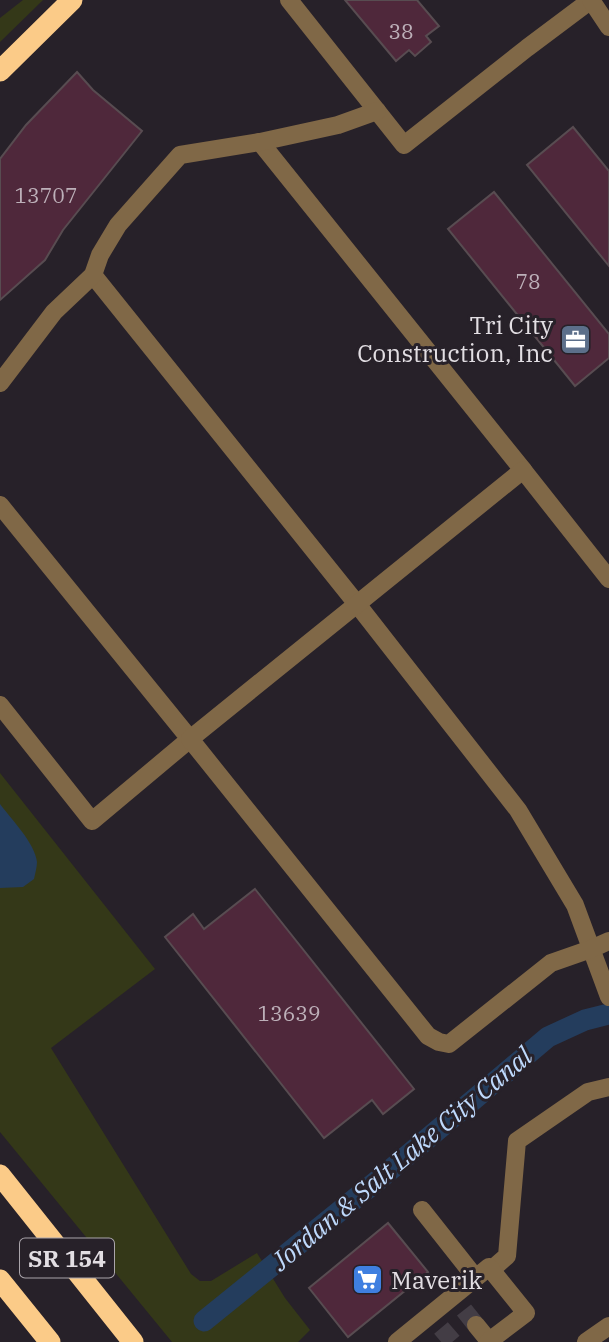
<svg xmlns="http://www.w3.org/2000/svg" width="609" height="1342" font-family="'IBM Plex Serif',serif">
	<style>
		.green { fill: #343818 }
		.water { fill: #243d5d }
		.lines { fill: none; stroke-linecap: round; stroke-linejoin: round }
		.canal { stroke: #243d5d; stroke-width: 21 }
		.building { fill: #4f283b; stroke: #584c51; stroke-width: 2 }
		.minor-tunnel { stroke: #433d45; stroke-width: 18; stroke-dasharray: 18 9; stroke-linecap: butt }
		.minor { stroke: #806847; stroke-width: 18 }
		.highway { stroke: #fbcb88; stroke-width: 21 }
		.labels { text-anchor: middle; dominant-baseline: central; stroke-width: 6; stroke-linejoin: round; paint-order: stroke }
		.number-label { font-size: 21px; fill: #bdb0b9 }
		.shield { fill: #272129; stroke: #aaa5ab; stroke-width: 2 }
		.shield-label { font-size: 23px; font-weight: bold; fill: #e2dee3 }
		.poi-label { font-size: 24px; fill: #e2dee3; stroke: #272129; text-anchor: end }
		.water-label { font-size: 26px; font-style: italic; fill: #bed9fc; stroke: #272129 }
	</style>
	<rect width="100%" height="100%" fill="#272129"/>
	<!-- green -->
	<g class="green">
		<polygon points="23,0 43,0 0,42 0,18"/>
		<polygon points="0,773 155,969 51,1048 191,1274 200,1281 211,1281 257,1253 285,1298 310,1330 298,1342 172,1342 0,1132"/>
	</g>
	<!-- water -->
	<path class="water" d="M0,804c11,15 35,39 37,58 0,5 -2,12 -3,17l-11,8 -23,1z"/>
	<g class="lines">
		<!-- canal -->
		<polyline class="canal" points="204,1321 383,1176 548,1037 585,1020 609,1014"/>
	</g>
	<!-- building -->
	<g class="building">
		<polygon points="345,0 417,0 439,26 426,36 431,42 415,56 409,50 396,61"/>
		<polygon points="77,72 93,90 142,131 63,230 45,260 0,300 0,159 26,125"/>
		<polygon points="573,127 609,171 609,266 527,165"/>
		<polygon points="494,192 609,334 609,358 575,386 448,229"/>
		<polygon points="255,889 414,1089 383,1114 372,1100 324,1138 165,937 193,914 204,929"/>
		<polygon points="388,1223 428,1272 348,1337 309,1288"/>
	</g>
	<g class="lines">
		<!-- minor-tunnel -->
		<g class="minor-tunnel">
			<polyline points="464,1310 476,1325"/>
			<polyline points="441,1328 453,1342"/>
		</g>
		<!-- minor -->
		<g class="minor">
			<polyline points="289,0 404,145 527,48 591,0"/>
			<polyline points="591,0 609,27"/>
			<polyline points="260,142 523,470"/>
			<polyline points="93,275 357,604 518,810 575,905 609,997"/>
			<polyline points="0,383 54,312 93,275 100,255 118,225 180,155 260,142 338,125 377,111"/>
			<polyline points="0,505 190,739 92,821 0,705"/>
			<polyline points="609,579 523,470 190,739 428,1036 439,1042 449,1044 551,963 591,949 609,941"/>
			<polyline points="422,1210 475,1277"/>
			<polyline points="491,1270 507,1256 517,1141 588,1092 609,1087"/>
			<polyline points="476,1325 489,1341"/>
			<polyline points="397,1342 489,1267 526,1313 488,1342"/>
			<polyline points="586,1342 609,1326"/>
		</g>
		<!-- highway -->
		<g class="highway">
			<polyline points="0,71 72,0"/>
			<polyline points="0,1175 133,1342"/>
			<polyline points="0,1280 50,1342"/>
		</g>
	</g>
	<!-- icons -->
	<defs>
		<symbol id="office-square" viewBox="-11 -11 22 22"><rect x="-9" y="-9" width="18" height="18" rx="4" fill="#5c6f8a" stroke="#272129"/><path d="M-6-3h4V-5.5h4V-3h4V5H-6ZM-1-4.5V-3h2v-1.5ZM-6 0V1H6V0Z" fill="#fff"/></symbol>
		<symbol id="supermarket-square" viewBox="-11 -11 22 22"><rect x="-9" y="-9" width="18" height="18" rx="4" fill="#3f7fe0" stroke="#272129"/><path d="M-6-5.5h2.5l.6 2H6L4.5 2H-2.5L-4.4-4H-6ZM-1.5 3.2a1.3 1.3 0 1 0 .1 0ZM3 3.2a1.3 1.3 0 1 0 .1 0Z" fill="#fff"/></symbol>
	</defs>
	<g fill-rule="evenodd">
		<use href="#office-square" x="558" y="322" width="35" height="35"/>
		<use href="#supermarket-square" x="350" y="1262" width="35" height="35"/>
	</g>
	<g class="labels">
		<!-- number labels -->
		<g class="number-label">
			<text x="401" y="31">38</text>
			<text x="46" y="195">13707</text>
			<text x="528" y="281">78</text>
			<text x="289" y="1013">13639</text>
		</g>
		<!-- shield labels -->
		<rect class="shield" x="20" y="1238.5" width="94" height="39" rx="5"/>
		<g class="shield-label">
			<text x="67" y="1258">SR 154</text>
		</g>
		<!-- poi labels -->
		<g class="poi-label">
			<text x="553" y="325">Tri City<tspan x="553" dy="28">Construction, Inc</tspan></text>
			<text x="391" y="1280" text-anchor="start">Maverik</text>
		</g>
		<!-- water labels -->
		<g class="water-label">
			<text transform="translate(401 1158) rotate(-40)">Jordan &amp; Salt Lake City Canal</text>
		</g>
	</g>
</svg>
